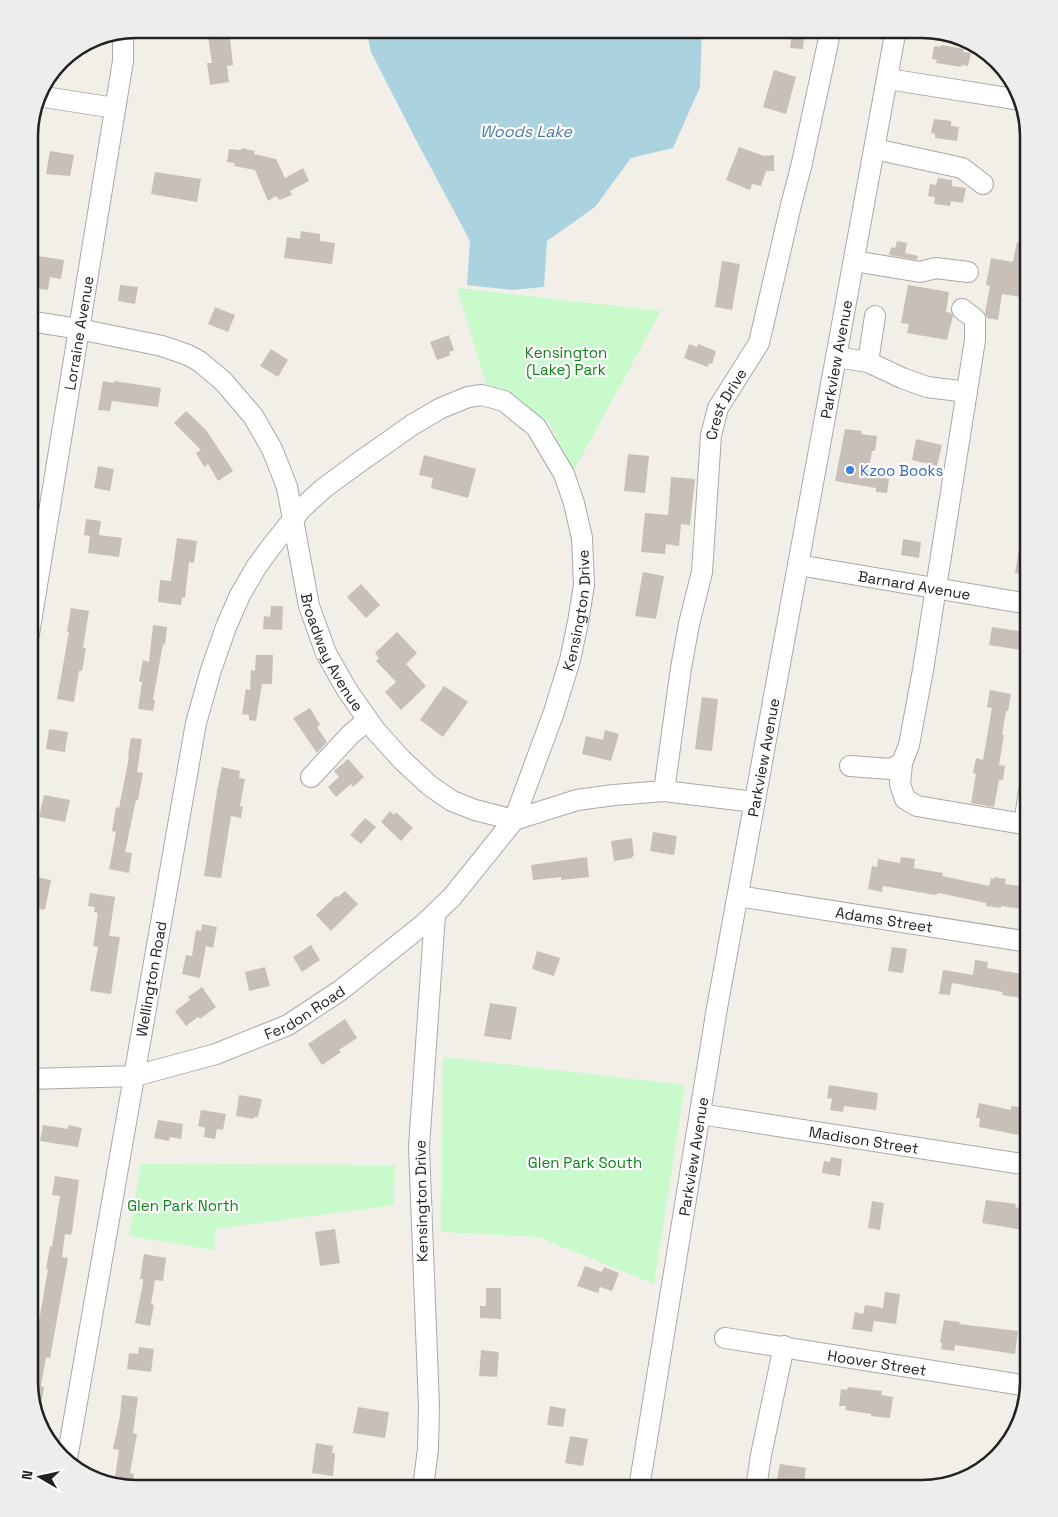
<svg xmlns="http://www.w3.org/2000/svg" width="1058" height="1517" font-family="'Space Grotesk',sans-serif">
	<style>
		.park { fill: #c8facc }
		.water { fill: #aad3df }
		.building { fill: #c7bfb8 }
		.lines { fill: none; stroke-linecap: round; stroke-linejoin: round }
		.minor-casing { stroke: #a9a9a9; stroke-width: 22 }
		.minor { stroke: #fff; stroke-width: 20 }
		.shop-dot { fill: #3f7fe0; stroke: #fff; stroke-width: 2 }
		.labels { text-anchor: middle; dominant-baseline: central; stroke-width: 4.5; stroke-linejoin: round; paint-order: stroke }
		.street-label { font-size: 15px; fill: #222; stroke: #fff }
		.park-label { font-size: 15px; fill: #0c8416; stroke: #fff }
		.shop-label { font-size: 15px; fill: #366cbe; stroke: #fff; text-anchor: start }
		.water-label { font-size: 16px; font-style: italic; fill: #4a7aab; stroke: #fff }
		.rim { fill: none; stroke: #222; stroke-width: 2.5 }
	</style>
	<rect width="100%" height="100%" fill="#f2efe9"/>
	<!-- park -->
	<g class="park">
		<polygon points="457,288 661,311 573,472 550,424 514,396 486,384"/>
		<polygon points="443,1057 685,1085 654,1284 538,1237 441,1232"/>
		<polygon points="141,1164 395,1165 394,1205 216,1229 214,1250 129,1236"/>
	</g>
	<!-- water -->
	<polygon class="water" points="366,29 702,29 700,87 673,148 631,158 595,207 547,241 544,287 512,290 467,285 470,241 416,140 371,52"/>
	<!-- building -->
	<g class="building">
		<polygon points="207,29 229,29 233,65 227,66 229,82 210,85 207,63 212,63"/>
		<polygon points="792,29 805,29 803,49 790,48"/>
		<polygon points="941,45 964,49 963,52 971,53 968,66 962,65 961,67 936,63 937,60 932,59 934,46 940,47"/>
		<polygon points="774,70 796,77 786,114 763,107"/>
		<polygon points="934,119 951,121 951,126 959,127 957,141 935,138 935,134 931,133"/>
		<polygon points="739,147 764,156 774,155 774,171 766,171 761,186 752,184 750,190 726,180"/>
		<polygon points="242,148 255,151 254,154 276,159 285,178 303,168 309,181 290,191 292,195 280,200 276,196 268,201 255,170 234,166 235,163 227,162 229,149 241,150"/>
		<polygon points="50,151 74,155 70,176 46,174"/>
		<polygon points="155,172 201,179 197,202 151,194"/>
		<polygon points="938,178 952,180 952,186 966,188 963,203 951,201 950,206 934,204 935,197 928,196 930,184 936,185"/>
		<polygon points="301,231 320,234 320,241 335,243 332,264 284,258 287,237 300,239"/>
		<polygon points="897,241 907,243 905,253 918,256 917,260 889,255 891,247 895,248"/>
		<polygon points="1017,242 1029,244 1028,298 1002,294 998,320 987,318 985,313 990,286 986,285 991,258 1013,262"/>
		<polygon points="38,256 64,260 61,279 50,277 48,290 34,288"/>
		<polygon points="722,261 740,264 732,310 715,307"/>
		<polygon points="120,285 138,287 135,304 118,301"/>
		<polygon points="908,285 949,292 946,312 951,313 953,316 947,340 907,333 909,324 901,323"/>
		<polygon points="215,307 235,315 228,332 208,324"/>
		<polygon points="449,335 454,350 449,352 451,355 437,360 430,342"/>
		<polygon points="689,344 697,347 698,344 716,351 712,364 709,363 708,367 684,358"/>
		<polygon points="271,349 288,360 278,377 260,366"/>
		<polygon points="103,381 114,383 114,381 161,388 158,407 112,401 110,411 98,410"/>
		<polygon points="186,411 206,430 233,471 218,481 208,464 204,467 196,453 201,450 174,423"/>
		<polygon points="845,429 862,431 861,434 877,436 875,451 872,451 868,475 889,479 887,493 876,492 876,488 835,481"/>
		<polygon points="916,439 942,445 937,466 912,460"/>
		<polygon points="628,454 649,456 645,493 624,491"/>
		<polygon points="424,455 476,469 468,498 431,488 433,478 419,475"/>
		<polygon points="98,466 114,469 110,491 94,488"/>
		<polygon points="671,477 695,479 690,525 681,524 679,546 666,544 665,554 641,552 645,513 668,515"/>
		<polygon points="86,519 101,521 99,535 122,538 119,557 88,553 90,536 84,535"/>
		<polygon points="1023,523 1029,523 1029,575 1015,573"/>
		<polygon points="177,538 197,541 194,563 189,562 185,598 182,597 181,605 158,602 160,580 171,581"/>
		<polygon points="903,539 921,542 919,558 901,555"/>
		<polygon points="643,572 664,576 656,619 635,616"/>
		<polygon points="361,584 380,605 366,618 347,597"/>
		<polygon points="271,606 283,606 282,630 263,629 264,616 270,617"/>
		<polygon points="71,608 89,611 83,648 86,648 82,671 79,671 74,702 57,699 69,632 67,632"/>
		<polygon points="153,625 167,627 165,645 163,644 153,699 155,700 153,711 138,709 142,682 139,681 143,660 149,662"/>
		<polygon points="992,627 1024,632 1022,650 989,645"/>
		<polygon points="397,632 417,653 406,664 426,686 401,710 385,692 396,682 376,661 379,658 375,653"/>
		<polygon points="256,655 273,655 272,684 262,684 256,721 249,720 249,715 242,714 246,689 250,690 251,670 255,671"/>
		<polygon points="444,686 468,702 443,737 420,720"/>
		<polygon points="990,690 1011,694 1008,711 1006,711 1002,735 1004,735 999,765 1005,766 1003,780 999,780 994,807 971,803 976,774 973,773 976,758 983,760 992,708 987,707"/>
		<polygon points="702,697 718,699 712,751 695,749"/>
		<polygon points="310,708 320,725 317,727 327,742 317,753 293,718"/>
		<polygon points="49,729 68,732 65,752 46,749"/>
		<polygon points="605,730 619,734 611,761 582,754 586,736 603,740"/>
		<polygon points="131,738 142,739 137,772 143,773 138,800 136,800 125,852 132,853 129,873 109,869 116,832 112,831 116,807 119,808 129,757 128,756"/>
		<polygon points="348,759 364,777 353,787 351,784 336,797 328,787 339,777 334,771"/>
		<polygon points="222,767 240,771 239,778 245,779 240,806 243,807 241,818 231,816 221,878 204,876 217,791"/>
		<polygon points="44,795 70,800 65,822 39,817"/>
		<polygon points="390,811 394,815 396,812 413,828 401,841 381,822"/>
		<polygon points="365,818 376,827 361,844 350,835"/>
		<polygon points="653,832 677,836 674,855 650,851"/>
		<polygon points="632,838 634,856 632,856 633,858 614,861 611,841"/>
		<polygon points="587,857 589,877 561,880 561,877 533,880 531,865"/>
		<polygon points="901,857 915,859 914,868 943,873 942,876 989,886 991,878 994,879 995,877 1006,879 1005,884 1029,887 1029,902 1028,902 1027,910 1001,906 1001,908 986,906 986,903 939,893 935,895 883,886 882,892 868,889 872,866 877,867 878,859 900,863"/>
		<polygon points="30,876 51,880 45,910 29,907 29,882"/>
		<polygon points="345,891 358,904 331,931 316,915 336,896 338,897"/>
		<polygon points="90,893 115,897 109,936 120,937 111,994 90,991 98,947 93,946 98,913 94,912 95,907 88,906"/>
		<polygon points="202,924 217,927 213,948 206,946 200,978 182,974 186,955 192,956 196,930 201,931"/>
		<polygon points="311,945 320,960 302,972 293,957"/>
		<polygon points="892,947 907,949 903,973 888,971"/>
		<polygon points="537,951 560,958 554,976 532,969"/>
		<polygon points="975,960 988,962 987,968 1029,975 1029,999 1002,995 1003,992 952,983 950,995 939,994 943,970 973,975"/>
		<polygon points="265,967 270,986 249,991 245,972"/>
		<polygon points="202,987 216,1007 200,1019 198,1017 186,1026 175,1011 190,1000 188,997"/>
		<polygon points="490,1003 517,1007 511,1040 484,1036"/>
		<polygon points="345,1019 357,1038 339,1050 341,1052 322,1065 308,1044"/>
		<polygon points="829,1085 878,1093 876,1110 844,1106 843,1112 830,1110 832,1099 827,1098"/>
		<polygon points="239,1095 262,1099 258,1117 254,1117 254,1119 236,1116"/>
		<polygon points="979,1103 1011,1110 1011,1106 1027,1108 1023,1136 979,1127 980,1118 976,1118"/>
		<polygon points="201,1110 226,1114 223,1130 217,1129 215,1139 204,1137 205,1128 198,1126"/>
		<polygon points="158,1120 183,1124 181,1139 170,1137 169,1141 154,1138"/>
		<polygon points="43,1125 68,1129 68,1125 82,1128 78,1147 40,1141"/>
		<polygon points="831,1157 842,1159 840,1176 822,1173 824,1161 830,1162"/>
		<polygon points="55,1176 79,1180 72,1232 71,1235 65,1234 62,1257 68,1258 50,1358 46,1357 41,1386 44,1387 39,1419 29,1381 29,1361 32,1362 48,1269 46,1269 50,1246 52,1247 60,1196 52,1195"/>
		<polygon points="986,1200 1016,1204 1015,1207 1029,1210 1029,1231 982,1223"/>
		<polygon points="872,1201 884,1203 880,1230 868,1228"/>
		<polygon points="335,1229 340,1263 320,1266 315,1232"/>
		<polygon points="144,1254 166,1258 163,1281 155,1280 151,1304 154,1305 150,1326 135,1323 143,1283 143,1279 140,1279"/>
		<polygon points="585,1266 602,1272 604,1267 619,1273 612,1291 600,1287 598,1293 577,1286"/>
		<polygon points="486,1288 501,1288 501,1319 480,1318 480,1306 486,1306"/>
		<polygon points="885,1292 900,1294 896,1324 874,1321 872,1332 852,1329 855,1312 863,1314 865,1305 883,1308"/>
		<polygon points="944,1320 960,1322 959,1324 1018,1331 1015,1354 955,1345 954,1351 941,1349 942,1343 940,1342"/>
		<polygon points="139,1347 154,1349 151,1372 127,1369 129,1353 138,1354"/>
		<polygon points="481,1350 499,1352 497,1377 479,1376"/>
		<polygon points="848,1387 882,1391 881,1395 893,1397 890,1418 871,1416 871,1414 845,1410 846,1406 839,1406 841,1389 847,1390"/>
		<polygon points="122,1395 138,1397 133,1433 137,1434 130,1473 134,1474 132,1488 118,1485 119,1478 115,1477 119,1450 113,1449 120,1416"/>
		<polygon points="550,1406 566,1409 563,1427 547,1425"/>
		<polygon points="358,1407 389,1412 385,1438 353,1433"/>
		<polygon points="570,1436 588,1439 583,1466 565,1463"/>
		<polygon points="316,1443 333,1446 332,1453 335,1453 333,1476 312,1473"/>
		<polygon points="780,1464 806,1468 803,1488 776,1484"/>
	</g>
	<g class="lines">
		<defs>
			<g id="minor">
				<polyline points="888,79 1020,100"/>
				<polyline points="38,96 115,108"/>
				<polyline points="875,149 962,168 983,184"/>
				<polyline points="854,261 920,272 936,268 968,272"/>
				<path id="s1" d="M29,321l50,8 83,17 26,9 11,6 24,20 30,35 19,33 15,38 22,119 17,47 21,37 28,40 27,30 27,25 23,16 23,9 39,10 63,-20 37,-5 50,-4 90,11"/>
				<polyline points="836,357 868,362 902,378 927,387 967,392"/>
				<polyline points="868,362 875,316"/>
				<path id="s2" d="M798,565l231,39"/>
				<path id="s3" d="M29,634l94,-573v-30"/>
				<polyline points="902,763 900,784 905,799 917,806 1029,825"/>
				<polyline points="850,766 891,769 902,763 909,745 923,670 975,340 975,319 962,309"/>
				<polyline points="311,777 351,734 368,720"/>
				<path id="s4" d="M664,791l17,-123 8,-44 13,-52 9,-137 7,-27 41,-65 32,-138 10,-38 30,-138"/>
				<polyline points="1024,824 1029,792"/>
				<path id="s5" d="M738,896l291,46"/>
				<path id="s6" d="M29,1079l106,-3 81,-22 72,-29 53,-35 84,-67 27,-26 62,-77 40,-108 16,-52 8,-38 6,-37 -2,-47 -8,-35 -10,-29 -28,-47 -32,-26 -22,-6 -14,2 -27,11 -29,17 -54,38 -34,25 -22,20 -31,39 -14,19 -17,29 -14,32 -15,43 -15,53 -129,736"/>
				<path id="s7" d="M700,1114l329,51"/>
				<path id="s8" d="M725,1338l303,48"/>
				<polyline points="423,1488 428,1449 429,1407 419,1147 435,914"/>
				<path id="s9" d="M639,1488l78,-480 179,-979"/>
				<polyline points="756,1488 761,1455 784,1346"/>
			</g>
		</defs>
		<!-- minor casing -->
		<use href="#minor" class="minor-casing"/>
		<!-- minor -->
		<use href="#minor" class="minor"/>
	</g>
	<!-- markers -->
	<circle class="shop-dot" cx="850" cy="470" r="5"/>
	<g class="labels">
		<!-- street labels -->
		<g class="street-label">
			<text stroke="none"><textPath href="#s3" startOffset="305">Lorraine Avenue</textPath></text>
			<text stroke="none"><textPath href="#s9" startOffset="1146">Parkview Avenue</textPath></text>
			<text stroke="none"><textPath href="#s4" startOffset="394">Crest Drive</textPath></text>
			<text stroke="none"><textPath href="#s2" startOffset="118">Barnard Avenue</textPath></text>
			<text stroke="none"><textPath href="#s6" startOffset="795">Kensington Drive</textPath></text>
			<text stroke="none"><textPath href="#s1" startOffset="504">Broadway Avenue</textPath></text>
			<text stroke="none"><textPath href="#s9" startOffset="741">Parkview Avenue</textPath></text>
			<text stroke="none"><textPath href="#s5" startOffset="148">Adams Street</textPath></text>
			<text transform="translate(151 979) rotate(-80)">Wellington Road</text>
			<text stroke="none"><textPath href="#s6" startOffset="288">Ferdon Road</textPath></text>
			<text stroke="none"><textPath href="#s7" startOffset="166">Madison Street</textPath></text>
			<text stroke="none"><textPath href="#s9" startOffset="336">Parkview Avenue</textPath></text>
			<text transform="translate(421 1201) rotate(-91)">Kensington Drive</text>
			<text stroke="none"><textPath href="#s8" startOffset="154">Hoover Street</textPath></text>
		</g>
		<!-- park labels -->
		<g class="park-label">
			<text x="566" y="352">Kensington<tspan x="566" dy="17">(Lake) Park</tspan></text>
			<text x="585" y="1162">Glen Park South</text>
			<text x="183" y="1205">Glen Park North</text>
		</g>
		<!-- shop labels -->
		<g class="shop-label">
			<text x="860" y="470">Kzoo Books</text>
		</g>
		<!-- water labels -->
		<g class="water-label">
			<text x="526" y="131">Woods Lake</text>
		</g>
	</g>
	<!-- crop -->
	<path d="M0 0H1058V1517H0ZM136 38H922A98 98 0 0 1 1020 136V1382A98 98 0 0 1 922 1480H136A98 98 0 0 1 38 1382V136A98 98 0 0 1 136 38Z" fill="#ededed" fill-rule="evenodd"/>
	<path class="rim" d="M136 38H922A98 98 0 0 1 1020 136V1382A98 98 0 0 1 922 1480H136A98 98 0 0 1 38 1382V136A98 98 0 0 1 136 38Z"/>
	<!-- north arrow -->
	<g transform="translate(40 1477) rotate(279)" stroke="#ffffff" stroke-width="4" paint-order="stroke">
	<path d="M0-4L9 19L0 12L-9 19Z" fill="#222222"/>
	<text y="-8" font-size="14" font-weight="bold" text-anchor="middle" fill="#222222">N</text>
	</g>
</svg>
